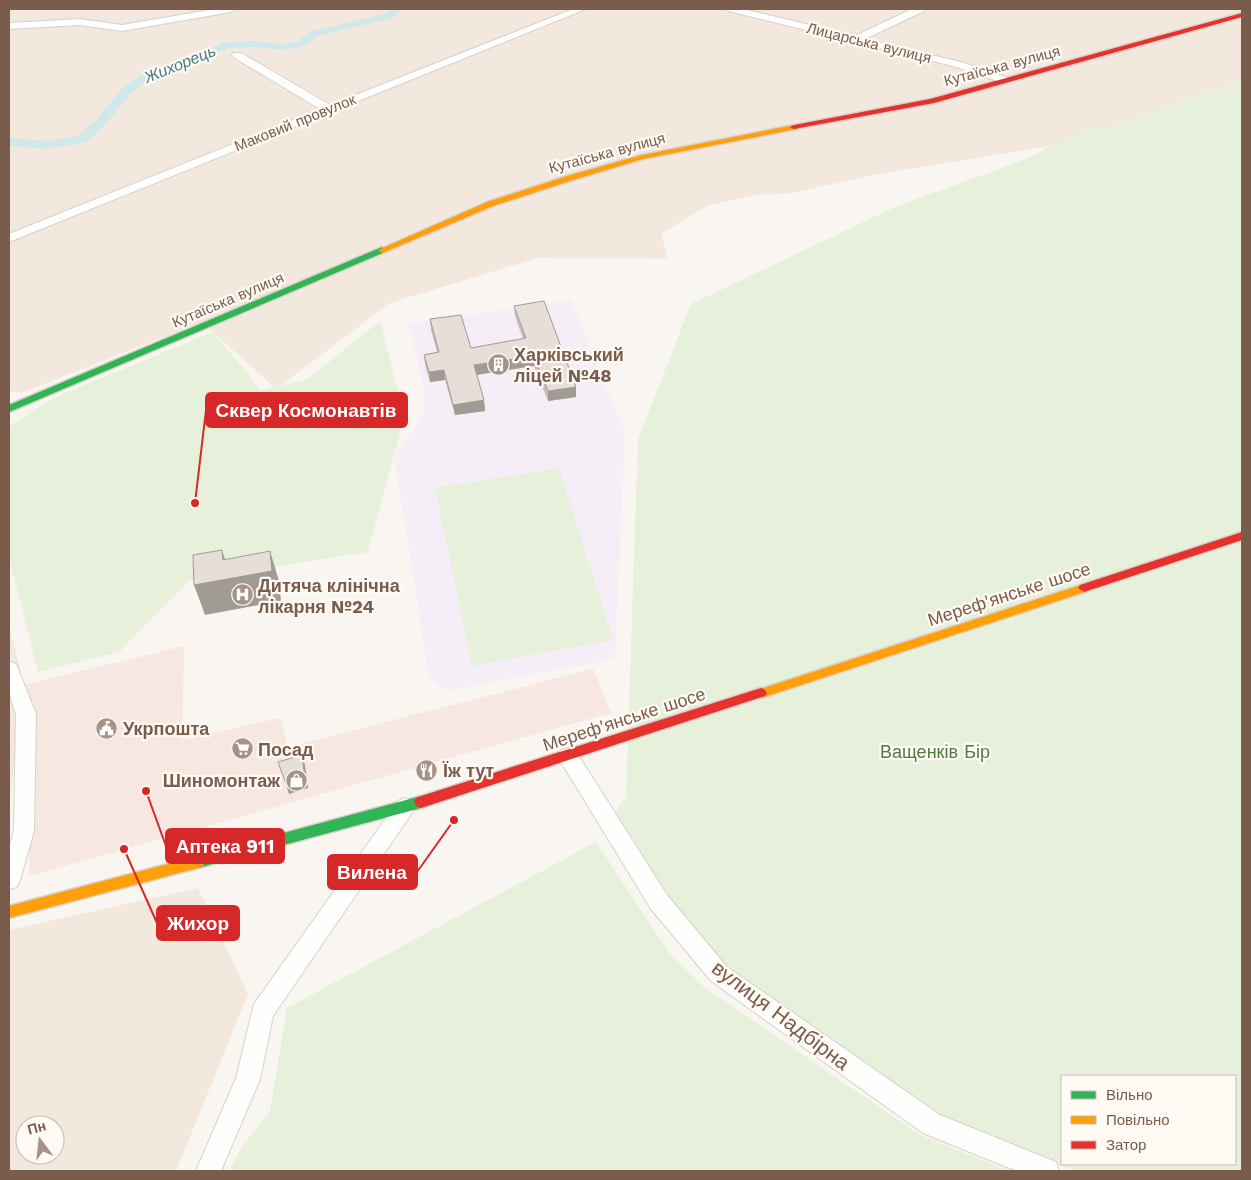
<svg xmlns="http://www.w3.org/2000/svg" width="1251" height="1180" font-family="'Work Sans',sans-serif">
	<style>
		.residential { fill: #f2e8de; fill-rule: evenodd }
		.commercial { fill: #f6e8e1 }
		.education { fill: #f6eef6 }
		.green { fill: #e7f0db; fill-rule: evenodd }
		.lines { fill: none; stroke-linecap: round; stroke-linejoin: round }
		.canal { fill: #d0e8ea; fill-rule: evenodd }
		.street-casing { stroke: #d7d1cb; stroke-width: 2 }
		.fast-casing { stroke: #d9d2cb; stroke-width: 3 }
		.slow-casing { stroke: #d9d2cb; stroke-width: 3 }
		.jam-casing { stroke: #d9d2cb; stroke-width: 3 }
		.street { fill: #fefefd; fill-rule: evenodd }
		.fast { fill: #30b455; fill-rule: evenodd }
		.slow { fill: #ff9f0a; fill-rule: evenodd }
		.jam { fill: #e5322d; fill-rule: evenodd }
		.wall { fill: #c6bfb9 }
		.shaded-wall { fill: #a19b96 }
		.building { fill: #e6ded7; stroke: #a19b96 }
		.labels { text-anchor: middle; dominant-baseline: central; stroke-width: 4.5; stroke-linejoin: round; paint-order: stroke }
		.far-street-label { font-size: 15px; fill: #7a5c4d; stroke: #fffaf3 }
		.far-water-label { font-size: 16px; font-style: italic; fill: #437c86; stroke: #fffaf3 }
		.poi-label { font-size: 18px; font-weight: bold; fill: #7a5c4d; stroke: #fffaf3; text-anchor: start }
		.street-label { font-size: 18px; fill: #7a5c4d; stroke: #fffaf3 }
		.park-label { font-size: 18px; fill: #537a41; stroke: #fffaf3 }
		.near-street-label { font-size: 21px; fill: #7a5c4d; stroke: #fffaf3 }
		.leader { fill: none; stroke: #d62828; stroke-width: 2 }
		.callout-dot { fill: #d62828; stroke: #fffaf3; stroke-width: 2 }
		.callout { fill: #d62828; stroke: #d62828; stroke-width: 2 }
		.callout-label { font-size: 19px; text-anchor: middle; font-weight: bold; fill: #fff }
	</style>
	<rect width="100%" height="100%" fill="#f9f5f0"/>
	<!-- residential -->
	<g class="residential">
		<polygon points="9,9 1242,9 1242,81 1224,86 1069,143 873,175 793,193 757,195 708,205 661,234 668,259 537,258 390,303 276,389 202,322 21,393 9,391"/>
		<polygon points="9,625 24,685 9,807"/>
		<path d="M198,888l50,106 -72,177h-167v-241zM25,1125h30v30h-30z"/>
	</g>
	<!-- commercial -->
	<polygon class="commercial" points="184,646 182,740 280,718 288,747 593,669 611,713 29,876 33,718 24,685"/>
	<!-- education -->
	<polygon class="education" points="571,300 625,433 615,659 447,691 429,677 394,456 424,415 423,386 409,323"/>
	<!-- green -->
	<g class="green">
		<path d="M1242,81v1090h-164l-146,-47 -213,-150 -110,-153 17,-24 12,-358 53,-135 204,-97 126,-46 72,-35 4,6 127,-46zM1062,1076h173v88h-173z"/>
		<polygon points="380,321 404,417 368,552 190,580 119,652 38,672 9,558 9,426 51,399 213,332 261,390 308,379"/>
		<polygon points="559,468 613,640 472,666 435,488"/>
		<polygon points="596,842 670,954 704,987 920,1135 1009,1171 229,1171 243,1145 270,1111 287,1008"/>
	</g>
	<g class="lines">
		<!-- canal -->
		<polygon class="canal" points="392,9 404,9 393,18 320,35 301,47 283,50 254,47 228,48 196,63 148,80 131,93 105,125 86,142 47,149 9,146 9,138 47,141 78,136 97,119 123,87 140,76 188,59 222,43 254,41 283,44 298,41 312,31 385,14"/>
		<defs>
			<g id="street">
				<polygon points="215,9 236,9 231,12 122,31 80,25 9,29 9,23 80,19 122,25"/>
				<polygon points="573,9 586,9 9,242 9,234 320,109 233,57 232,55 233,53 241,53 330,105"/>
				<polygon points="727,9 743,9 855,36 912,9 925,9 924,11 865,39 961,62 1009,78 1010,80 1009,82 1001,82 953,66 728,11"/>
				<polygon points="9,662 16,664 36,714 34,831 20,880 17,887 9,889 9,847 14,831 16,714 9,693"/>
				<polygon points="568,748 575,750 667,895 727,967 940,1115 1056,1162 1059,1171 1017,1171 923,1133 711,981 651,909 561,762 558,756 561,750"/>
				<polygon points="405,798 412,801 415,807 412,813 273,1016 260,1079 221,1171 196,1171 236,1078 254,1004 398,801"/>
			</g>
			<g id="fast">
				<polygon points="382,247 386,250 385,252 9,412 9,405"/>
				<polygon points="421,796 426,798 428,802 426,806 421,808 198,868 193,866 191,862 193,858 198,856"/>
			</g>
			<g id="slow">
				<polygon points="794,125 798,127 797,129 643,159 573,180 493,206 385,252 382,253 378,250 487,202 567,176 642,155"/>
				<polygon points="1084,584 1088,585 1090,588 1088,591 761,698 757,696 755,693 757,690"/>
				<polygon points="198,856 203,858 205,862 203,866 198,868 9,918 9,906"/>
			</g>
			<g id="jam">
				<polygon points="1242,13 1242,17 934,103 794,129 790,127 794,125 930,99"/>
				<polygon points="1242,532 1242,540 1084,592 1078,588 1080,585"/>
				<polygon points="761,688 765,690 767,693 765,696 421,808 416,806 414,802 416,798 421,796"/>
			</g>
		</defs>
		<!-- street casing -->
		<use href="#street" class="street-casing"/>
		<!-- fast casing -->
		<use href="#fast" class="fast-casing"/>
		<!-- slow casing -->
		<use href="#slow" class="slow-casing"/>
		<!-- jam casing -->
		<use href="#jam" class="jam-casing"/>
		<!-- street -->
		<use href="#street" class="street"/>
		<!-- fast -->
		<use href="#fast" class="fast"/>
		<!-- slow -->
		<use href="#slow" class="slow"/>
		<!-- jam -->
		<use href="#jam" class="jam"/>
	</g>
	<!-- wall -->
	<polygon class="wall" points="514,306 576,397 548,401 534,366 477,375 484,400 485,411 455,415 445,380 430,382 425,365 424,355 437,352 431,330 430,319 471,348 523,339 515,316"/>
	<!-- shaded-wall -->
	<g class="shaded-wall">
		<polygon points="534,356 534,366 475,375 474,365"/>
		<polygon points="444,370 445,380 430,382 429,372"/>
		<polygon points="576,387 576,397 548,401 548,391"/>
		<polygon points="484,400 485,411 455,415 453,405"/>
		<polygon points="222,550 231,578 270,551 279,581 281,601 205,615 194,585 223,560"/>
		<polygon points="302,755 305,765 308,788 289,794 286,784"/>
	</g>
	<!-- building -->
	<g class="building">
		<polygon points="544,301 576,387 548,391 534,356 474,365 484,400 453,405 444,370 429,372 424,355 439,352 430,319 461,315 471,348 526,338 514,306"/>
		<polygon points="222,550 223,560 270,551 272,571 194,585 193,555"/>
		<polygon points="302,755 305,778 286,784 278,762"/>
	</g>
	<!-- icons -->
	<defs>
		<symbol id="building-disc" viewBox="-11 -11 22 22"><circle r="9.5" fill="#a69286" stroke="#fffaf3"/><path d="M-4-6H4V6H1V3H-1V6H-4ZM-2.5-4.3h1.7v1.8h-1.7ZM.8-4.3h1.7v1.8H.8ZM-2.5-1h1.7V.8h-1.7ZM.8-1h1.7V.8H.8Z" fill="#fff"/></symbol>
		<symbol id="hospital-disc" viewBox="-11 -11 22 22"><circle r="9.5" fill="#a69286" stroke="#fffaf3"/><path d="M-5-5h3v3.5h4V-5h3V5h-3V1.5h-4V5h-3Z" fill="#fff"/></symbol>
		<symbol id="civic-disc" viewBox="-11 -11 22 22"><circle r="9.5" fill="#a69286" stroke="#fffaf3"/><path d="M-.6-6.5H3V-4.5H.6V-3L4-1V1h2V6H-6V1h2V-1L-.6-3ZM-1.2 2.5V6h2.4V2.5Z" fill="#fff"/></symbol>
		<symbol id="supermarket-disc" viewBox="-11 -11 22 22"><circle r="9.5" fill="#a69286" stroke="#fffaf3"/><path d="M-6-5.5h2.5l.6 2H6L4.5 2H-2.5L-4.4-4H-6ZM-1.5 3.2a1.3 1.3 0 1 0 .1 0ZM3 3.2a1.3 1.3 0 1 0 .1 0Z" fill="#fff"/></symbol>
		<symbol id="restaurant-disc" viewBox="-11 -11 22 22"><circle r="9.5" fill="#a69286" stroke="#fffaf3"/><path d="M-5-6h1v4h1v-4h1v4h1v-4h1v5L-1.5 .5V6h-2V.5L-5-1ZM5-6V6H3V1.5H1.5Q1.5-4 5-6Z" fill="#fff"/></symbol>
		<symbol id="shop-disc" viewBox="-11 -11 22 22"><circle r="9.5" fill="#a69286" stroke="#fffaf3"/><path d="M-5-2.5h2.3a2.7 3.5 0 0 1 5.4 0H5L5.5 6h-11ZM-1.5-2.5h3a1.5 2.3 0 0 0-3 0Z" fill="#fff"/></symbol>
	</defs>
	<g fill-rule="evenodd">
		<use href="#building-disc" x="486" y="352" width="25" height="25"/>
		<use href="#hospital-disc" x="230" y="582" width="25" height="25"/>
		<use href="#civic-disc" x="94" y="716" width="25" height="25"/>
		<use href="#supermarket-disc" x="230" y="736" width="25" height="25"/>
		<use href="#restaurant-disc" x="414" y="758" width="25" height="25"/>
		<use href="#shop-disc" x="284" y="768" width="25" height="25"/>
	</g>
	<g class="labels">
		<!-- far-street labels -->
		<g class="far-street-label">
			<text transform="translate(869 43) rotate(14)">Лицарська вулиця</text>
			<text transform="translate(1002 66) rotate(-15)">Кутаїська вулиця</text>
			<text transform="translate(295 123) rotate(-22)">Маковий провулок</text>
			<text transform="translate(607 153) rotate(-15)">Кутаїська вулиця</text>
			<text transform="translate(228 300) rotate(-23)">Кутаїська вулиця</text>
		</g>
		<!-- far-water labels -->
		<g class="far-water-label">
			<text transform="translate(180 64) rotate(-22)">Жихорець</text>
		</g>
		<!-- poi labels -->
		<g class="poi-label">
			<text x="514" y="354">Харківський<tspan x="514" dy="21">ліцей №48</tspan></text>
			<text x="258" y="585">Дитяча клінічна<tspan x="258" dy="21">лікарня №24</tspan></text>
			<text x="123" y="728">Укрпошта</text>
			<text x="258" y="749">Посад</text>
			<text x="443" y="770">Їж тут</text>
			<text x="280" y="780" text-anchor="end">Шиномонтаж</text>
		</g>
		<!-- street labels -->
		<g class="street-label">
			<text transform="translate(1009 594) rotate(-18)">Мереф'янське шосе</text>
			<text transform="translate(624 719) rotate(-18)">Мереф'янське шосе</text>
		</g>
		<!-- park labels -->
		<g class="park-label">
			<text x="935" y="751">Ващенків Бір</text>
		</g>
		<!-- near-street labels -->
		<g class="near-street-label">
			<text transform="translate(781 1015) rotate(37)">вулиця Надбірна</text>
		</g>
	</g>
	<!-- callouts -->
	<path class="leader" d="M195 503L206 410M146 791L166 846M454 820L417 872M124 849L157 923"/>
	<g class="callout-dot">
		<circle cx="195" cy="503" r="5"/>
		<circle cx="146" cy="791" r="5"/>
		<circle cx="454" cy="820" r="5"/>
		<circle cx="124" cy="849" r="5"/>
	</g>
	<g class="callout">
		<rect x="206" y="393" width="201" height="34" rx="5"/>
		<rect x="166" y="829" width="118" height="34" rx="5"/>
		<rect x="328" y="855" width="89" height="34" rx="5"/>
		<rect x="157" y="906" width="82" height="34" rx="5"/>
	</g>
	<g class="callout-label">
		<text x="306" y="417">Сквер Космонавтів</text>
		<text x="225" y="853">Аптека 911</text>
		<text x="372" y="879">Вилена</text>
		<text x="198" y="930">Жихор</text>
	</g>
	<!-- border -->
	<rect width="1251" height="1180" fill="none" stroke="#7a5c4d" stroke-width="20"/>
	<!-- legend -->
	<rect x="1061" y="1075" width="175" height="90" fill="#fffaf3" stroke="#cabbb1"/>
	<rect x="1071" y="1091" width="25" height="8" fill="#30b455" stroke="#cabbb1"/>
	<text x="1106" y="1100" font-size="15" fill="#7a5c4d">Вільно</text>
	<rect x="1071" y="1116" width="25" height="8" fill="#ff9f0a" stroke="#cabbb1"/>
	<text x="1106" y="1125" font-size="15" fill="#7a5c4d">Повільно</text>
	<rect x="1071" y="1141" width="25" height="8" fill="#e5322d" stroke="#cabbb1"/>
	<text x="1106" y="1150" font-size="15" fill="#7a5c4d">Затор</text>
	<!-- north arrow -->
	<g transform="translate(40 1140) rotate(345)"><circle r="24" fill="#fffaf3" stroke="#cabbb1"/>
	<path d="M0-4L9 19L0 12L-9 19Z" fill="#a69286"/>
	<text y="-8" font-size="14" font-weight="bold" text-anchor="middle" fill="#7a5c4d">Пн</text>
	</g>
</svg>
